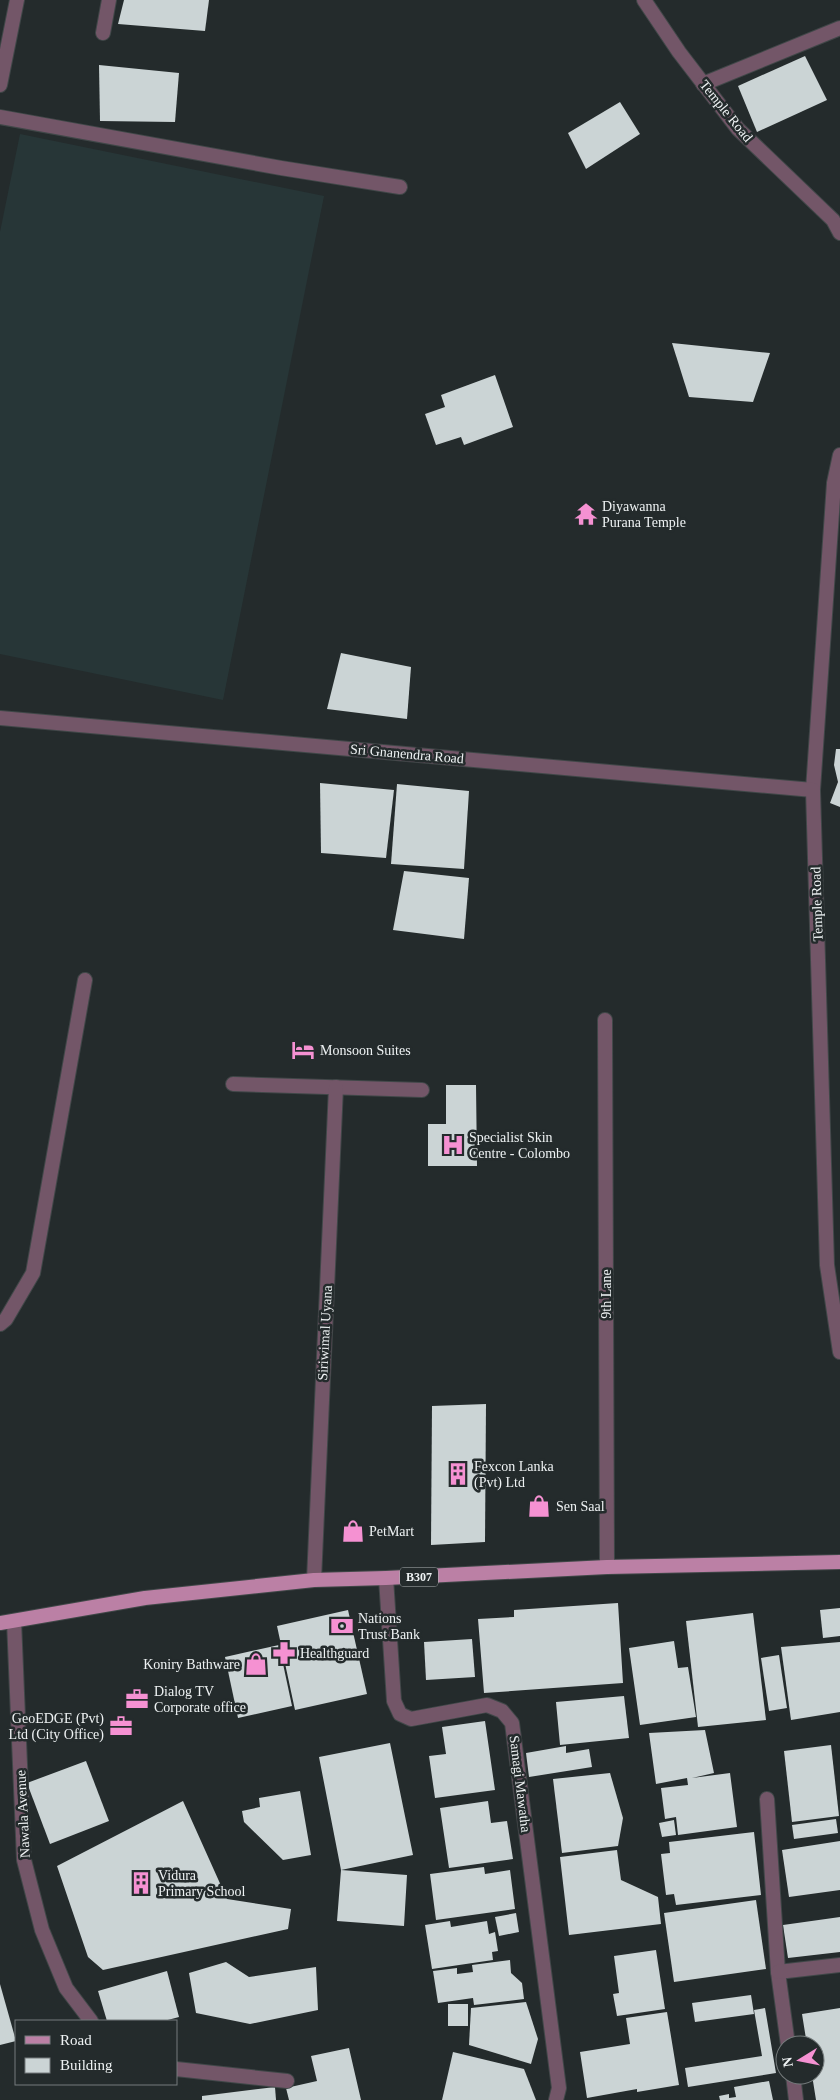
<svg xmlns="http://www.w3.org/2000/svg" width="840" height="2100" font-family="'Times New Roman',serif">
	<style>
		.built { fill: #273637 }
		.building { fill: #cbd4d5 }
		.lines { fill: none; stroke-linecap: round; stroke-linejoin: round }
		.minor-casing { stroke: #404748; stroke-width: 16 }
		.tertiary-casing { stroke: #404748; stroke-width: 16 }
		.primary-casing { stroke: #404748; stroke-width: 16 }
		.minor { stroke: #735668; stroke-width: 14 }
		.tertiary { stroke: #735668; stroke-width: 14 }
		.primary { stroke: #bb80a5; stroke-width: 14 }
		.labels { text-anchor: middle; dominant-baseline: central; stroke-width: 5; stroke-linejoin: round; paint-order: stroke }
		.shield { fill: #242b2c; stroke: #b1b6b7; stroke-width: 1 }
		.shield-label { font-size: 12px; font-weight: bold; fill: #eef2f3 }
		.street-label { font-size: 14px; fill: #eef2f3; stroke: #242b2c }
		.poi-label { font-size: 14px; fill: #eef2f3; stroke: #242b2c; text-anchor: start }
	</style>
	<rect width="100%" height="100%" fill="#242b2c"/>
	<!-- built -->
	<polygon class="built" points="20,134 324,196 223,700 0,654 0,232"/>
	<!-- building -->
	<g class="building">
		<polygon points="124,0 209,0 205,31 118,24"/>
		<polygon points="805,56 827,100 757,132 738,86"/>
		<polygon points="99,65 179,73 175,122 100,121"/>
		<polygon points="620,102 640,134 586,169 568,133"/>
		<polygon points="672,343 770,353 753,402 689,397"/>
		<polygon points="495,375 513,427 464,445 461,437 436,445 425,414 445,407 441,395"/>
		<polygon points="341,653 411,667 407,719 327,709"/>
		<polygon points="836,749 840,749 840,807 830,803 838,782 834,765"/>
		<polygon points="320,783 394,790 386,858 321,853"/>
		<polygon points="397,784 469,791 464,869 391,864"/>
		<polygon points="404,871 469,878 464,939 393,930"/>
		<polygon points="446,1085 476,1085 477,1166 428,1166 428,1124 446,1124"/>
		<polygon points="486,1404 485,1542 431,1545 432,1406"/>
		<polygon points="618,1603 623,1683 484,1693 478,1619 514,1617 514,1610"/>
		<polygon points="840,1608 840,1636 823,1638 820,1610"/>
		<polygon points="348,1610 367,1694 295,1710 277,1626"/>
		<polygon points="753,1613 766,1720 698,1727 686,1621"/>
		<polygon points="472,1639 475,1677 426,1680 424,1642"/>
		<polygon points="674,1641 678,1668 688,1667 696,1717 640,1725 629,1648"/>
		<polygon points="840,1642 840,1712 791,1720 781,1647"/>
		<polygon points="279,1645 292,1706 238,1718 225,1657"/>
		<polygon points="779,1655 787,1708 769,1711 761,1658"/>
		<polygon points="624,1696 629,1738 560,1745 556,1702"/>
		<polygon points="485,1721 495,1790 435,1798 429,1756 446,1754 442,1727"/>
		<polygon points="705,1730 714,1773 692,1778 730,1773 737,1827 678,1835 676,1817 665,1819 661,1788 688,1785 687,1778 656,1784 649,1733"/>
		<polygon points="390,1743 413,1855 341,1870 407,1875 404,1926 337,1921 341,1870 319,1757"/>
		<polygon points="831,1745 839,1816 792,1822 784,1751"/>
		<polygon points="566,1746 566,1753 589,1749 592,1767 529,1777 526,1753"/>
		<polygon points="86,1761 109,1821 50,1844 27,1783"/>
		<polygon points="610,1773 623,1818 618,1846 562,1853 553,1779"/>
		<polygon points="300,1791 311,1855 283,1860 244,1822 242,1811 260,1807 259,1798"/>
		<polygon points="183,1801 227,1899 291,1909 288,1929 103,1970 88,1957 57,1866"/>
		<polygon points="488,1801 491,1823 507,1821 513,1859 449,1868 440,1808"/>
		<polygon points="836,1819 838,1833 794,1839 792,1825"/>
		<polygon points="674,1820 676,1835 662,1837 659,1823"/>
		<polygon points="754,1832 761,1895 676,1905 674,1894 666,1895 661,1854 670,1853 669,1842"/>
		<polygon points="840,1841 840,1890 789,1897 782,1850"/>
		<polygon points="617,1850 621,1880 658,1897 661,1924 569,1935 560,1857"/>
		<polygon points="484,1867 485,1874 510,1870 515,1909 436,1920 430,1874"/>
		<polygon points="756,1900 766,1969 674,1982 664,1913"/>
		<polygon points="516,1913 519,1932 499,1936 495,1917"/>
		<polygon points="840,1917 840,1952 788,1958 783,1925"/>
		<polygon points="450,1921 451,1927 487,1921 489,1934 495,1932 498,1951 492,1952 493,1960 432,1969 425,1925"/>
		<polygon points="656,1950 665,2009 617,2016 613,1994 619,1993 614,1956"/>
		<polygon points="510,1960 511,1973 522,1983 524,1999 474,2005 473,1998 438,2003 433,1971 457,1968 457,1974 473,1972 472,1965"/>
		<polygon points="226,1962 249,1977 316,1967 318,2010 250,2024 196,2013 189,1973"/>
		<polygon points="167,1971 179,2017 164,2021 107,2021 98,1991"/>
		<polygon points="0,1984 16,2041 0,2045"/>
		<polygon points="751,1995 754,2014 695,2022 692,2003"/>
		<polygon points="526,2002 538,2039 531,2064 469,2045 471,2008"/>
		<rect x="448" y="2004" width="20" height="22"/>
		<polygon points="765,2008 776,2073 688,2087 685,2068 762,2056 754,2010"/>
		<polygon points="840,2008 840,2100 816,2100 812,2075 815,2075 815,2045 807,2045 802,2014"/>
		<polygon points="667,2012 679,2085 637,2092 637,2089 587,2098 580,2052 630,2044 626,2018"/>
		<polygon points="349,2048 361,2100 289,2100 286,2088 317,2081 311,2056"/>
		<polygon points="453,2052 524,2069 536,2100 442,2100"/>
		<polygon points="769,2081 773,2100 720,2100 719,2096 729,2094 729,2098 736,2097 734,2087"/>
		<polygon points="275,2087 276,2100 202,2100 202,2096"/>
	</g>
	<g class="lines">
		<defs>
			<g id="minor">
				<polyline points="644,0 679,52 738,129 833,220 840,233"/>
				<polyline points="103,33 109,0"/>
				<polyline points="703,84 840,28"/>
				<polyline points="0,85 17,0"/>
				<polyline points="0,117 281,168 400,187"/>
				<polyline points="813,790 834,483 840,455"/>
				<polyline points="605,1020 607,1567"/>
				<polyline points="233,1084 422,1090"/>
				<polyline points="0,1324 6,1319 33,1273 85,980"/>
				<polyline points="386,1578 394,1701 400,1714 411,1719 487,1705 502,1711 512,1723 559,2088 556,2100"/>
				<polyline points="314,1580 336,1087"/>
				<polyline points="14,1621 24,1860 42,1930 66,1988 91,2021"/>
				<polyline points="767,1799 778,1972 788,2045"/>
				<polyline points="778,1972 840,1965"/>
				<polyline points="176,2069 287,2081"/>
				<polyline points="793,2075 796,2100"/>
			</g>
			<polyline id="tertiary" points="0,718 813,790 827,1265 840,1352"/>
			<polyline id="primary" points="0,1623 145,1598 314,1580 386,1578 607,1567 840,1562"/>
		</defs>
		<!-- minor casing -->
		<use href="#minor" class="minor-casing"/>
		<!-- tertiary casing -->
		<use href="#tertiary" class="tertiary-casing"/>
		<!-- primary casing -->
		<use href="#primary" class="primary-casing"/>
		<!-- minor -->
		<use href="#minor" class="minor"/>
		<!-- tertiary -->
		<use href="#tertiary" class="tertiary"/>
		<!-- primary -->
		<use href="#primary" class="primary"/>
	</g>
	<!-- icons -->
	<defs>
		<symbol id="temple-bare" viewBox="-9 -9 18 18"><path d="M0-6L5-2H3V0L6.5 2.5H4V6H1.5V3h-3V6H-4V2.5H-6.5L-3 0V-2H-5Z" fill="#f591d2" stroke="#242b2c" stroke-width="2.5" paint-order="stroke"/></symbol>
		<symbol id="hotel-bare" viewBox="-9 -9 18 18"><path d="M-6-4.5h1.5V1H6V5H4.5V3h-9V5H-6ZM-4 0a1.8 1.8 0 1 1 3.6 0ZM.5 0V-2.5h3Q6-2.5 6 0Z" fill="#f591d2" stroke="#242b2c" stroke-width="2.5" paint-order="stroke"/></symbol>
		<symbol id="hospital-bare" viewBox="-9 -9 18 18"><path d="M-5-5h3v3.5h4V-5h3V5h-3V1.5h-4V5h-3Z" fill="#f591d2" stroke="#242b2c" stroke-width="2.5" paint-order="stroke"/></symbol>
		<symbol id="building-bare" viewBox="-9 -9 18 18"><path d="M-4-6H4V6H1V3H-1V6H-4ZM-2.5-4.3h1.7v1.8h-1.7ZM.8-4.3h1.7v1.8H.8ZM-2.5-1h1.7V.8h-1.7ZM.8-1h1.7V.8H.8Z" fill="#f591d2" stroke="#242b2c" stroke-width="2.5" paint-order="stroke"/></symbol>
		<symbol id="shop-bare" viewBox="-9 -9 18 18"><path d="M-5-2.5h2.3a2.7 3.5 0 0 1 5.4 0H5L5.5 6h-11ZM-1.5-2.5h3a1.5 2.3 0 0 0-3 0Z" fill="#f591d2" stroke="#242b2c" stroke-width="2.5" paint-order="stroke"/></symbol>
		<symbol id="bank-bare" viewBox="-9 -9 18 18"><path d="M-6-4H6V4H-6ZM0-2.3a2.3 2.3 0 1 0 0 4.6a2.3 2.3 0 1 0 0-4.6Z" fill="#f591d2" stroke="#242b2c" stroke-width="2.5" paint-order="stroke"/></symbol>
		<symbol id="pharmacy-bare" viewBox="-9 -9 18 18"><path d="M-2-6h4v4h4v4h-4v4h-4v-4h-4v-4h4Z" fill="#f591d2" stroke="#242b2c" stroke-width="2.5" paint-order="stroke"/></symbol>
		<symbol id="office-bare" viewBox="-9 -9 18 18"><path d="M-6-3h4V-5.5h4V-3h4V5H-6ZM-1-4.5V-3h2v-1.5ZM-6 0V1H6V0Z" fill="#f591d2" stroke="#242b2c" stroke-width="2.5" paint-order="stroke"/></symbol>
	</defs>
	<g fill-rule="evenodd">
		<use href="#temple-bare" x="570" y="498" width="32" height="32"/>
		<use href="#hotel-bare" x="287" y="1034" width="32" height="32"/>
		<use href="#hospital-bare" x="437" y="1129" width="32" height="32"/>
		<use href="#building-bare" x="442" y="1458" width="32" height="32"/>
		<use href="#shop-bare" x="523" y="1490" width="32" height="32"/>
		<use href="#shop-bare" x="337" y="1515" width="32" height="32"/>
		<use href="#bank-bare" x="326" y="1610" width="32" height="32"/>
		<use href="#pharmacy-bare" x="268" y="1637" width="32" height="32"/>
		<use href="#shop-bare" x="240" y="1648" width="32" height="32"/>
		<use href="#office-bare" x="121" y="1683" width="32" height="32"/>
		<use href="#office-bare" x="105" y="1710" width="32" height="32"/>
		<use href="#building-bare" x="125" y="1867" width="32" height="32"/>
	</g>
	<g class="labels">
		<!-- shield labels -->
		<rect class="shield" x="400" y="1567.5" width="38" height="19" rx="4"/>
		<g class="shield-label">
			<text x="419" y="1577">B307</text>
		</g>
		<!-- street labels -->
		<g class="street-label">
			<text transform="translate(726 111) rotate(51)">Temple Road</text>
			<text transform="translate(407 754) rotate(5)">Sri Gnanendra Road</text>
			<text transform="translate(817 904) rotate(-92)">Temple Road</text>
			<text transform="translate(606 1294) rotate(-90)">9th Lane</text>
			<text transform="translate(325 1333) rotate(-87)">Siriwimal Uyana</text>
			<text transform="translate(520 1784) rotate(83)">Samagi Mawatha</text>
			<text transform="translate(23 1814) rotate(-93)">Nawala Avenue</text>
		</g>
		<!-- poi labels -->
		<g class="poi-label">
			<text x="602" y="506">Diyawanna<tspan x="602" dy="16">Purana Temple</tspan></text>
			<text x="320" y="1050">Monsoon Suites</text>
			<text x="469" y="1137">Specialist Skin<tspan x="469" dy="16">Centre - Colombo</tspan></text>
			<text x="474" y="1466">Fexcon Lanka<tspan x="474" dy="16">(Pvt) Ltd</tspan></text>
			<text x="556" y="1506">Sen Saal</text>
			<text x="369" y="1531">PetMart</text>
			<text x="358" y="1618">Nations<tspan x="358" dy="16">Trust Bank</tspan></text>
			<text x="300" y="1653">Healthguard</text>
			<text x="240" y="1664" text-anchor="end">Koniry Bathware</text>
			<text x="154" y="1691">Dialog TV<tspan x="154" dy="16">Corporate office</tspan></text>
			<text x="104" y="1718" text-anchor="end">GeoEDGE (Pvt)<tspan x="104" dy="16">Ltd (City Office)</tspan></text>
			<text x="158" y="1875">Vidura<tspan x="158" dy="16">Primary School</tspan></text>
		</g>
	</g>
	<!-- legend -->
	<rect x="15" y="2020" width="162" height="65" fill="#242b2c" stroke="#757b7c"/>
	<rect x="25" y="2036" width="25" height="8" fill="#bb80a5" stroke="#757b7c"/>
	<text x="60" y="2045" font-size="15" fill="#eef2f3">Road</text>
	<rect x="25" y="2058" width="25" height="15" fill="#cbd4d5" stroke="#757b7c"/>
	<text x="60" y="2070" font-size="15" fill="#eef2f3">Building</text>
	<!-- north arrow -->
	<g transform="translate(800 2060) rotate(260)"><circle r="24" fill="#242b2c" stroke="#757b7c"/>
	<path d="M0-4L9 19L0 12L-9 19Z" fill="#f591d2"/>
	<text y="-8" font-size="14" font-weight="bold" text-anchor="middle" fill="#eef2f3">N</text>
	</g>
</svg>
